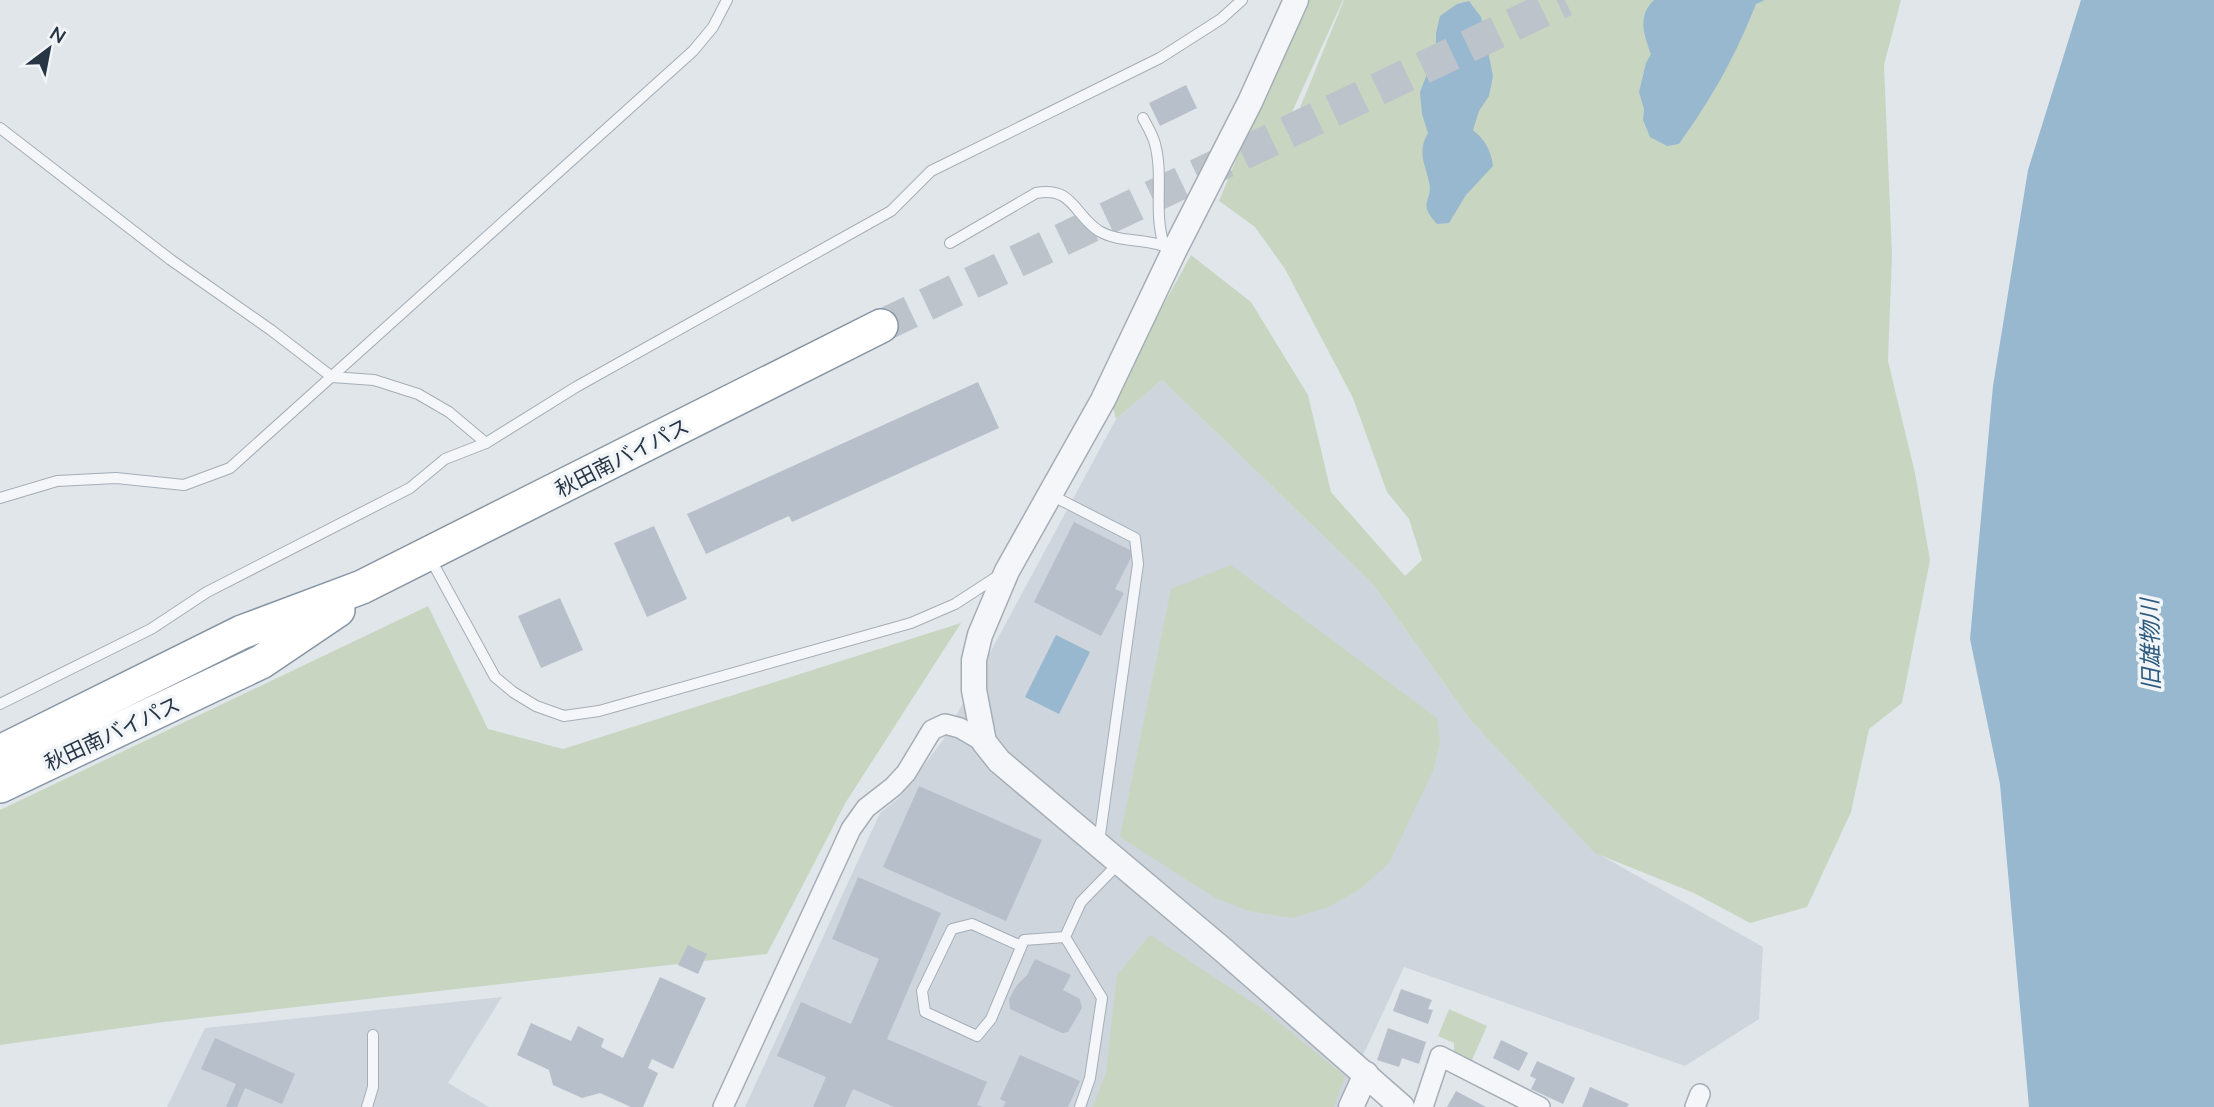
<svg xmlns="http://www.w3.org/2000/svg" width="2214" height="1107" font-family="Mulish,'Noto Sans JP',sans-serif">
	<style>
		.built { fill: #ced5dd }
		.green { fill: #c8d6c1 }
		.water { fill: #98b8cf }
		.building { fill: #b7bfca }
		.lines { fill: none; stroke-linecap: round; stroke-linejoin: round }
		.trunk-tunnel { stroke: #bcc3ca; stroke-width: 33; stroke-dasharray: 33 17; stroke-linecap: butt }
		.service-casing { stroke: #a5adb6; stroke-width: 12 }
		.minor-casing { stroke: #a5adb6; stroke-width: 22 }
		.tertiary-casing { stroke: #a5adb6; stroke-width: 27 }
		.trunk-casing { stroke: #8695a4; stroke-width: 36 }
		.service { stroke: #f4f6f9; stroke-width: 10 }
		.minor { stroke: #f4f6f9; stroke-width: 19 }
		.tertiary { stroke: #f4f6f9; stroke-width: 24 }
		.trunk { stroke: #fff; stroke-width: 33 }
		.labels { text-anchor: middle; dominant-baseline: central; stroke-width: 7; stroke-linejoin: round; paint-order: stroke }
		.street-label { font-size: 21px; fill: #273545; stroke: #f1f5f8 }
		.water-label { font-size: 23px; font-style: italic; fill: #2c597e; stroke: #f1f5f8 }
	</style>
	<rect width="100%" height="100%" fill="#e1e6eb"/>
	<!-- built -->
	<g class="built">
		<polygon points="1162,380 1372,583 1472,722 1595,852 1763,947 1759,1019 1685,1066 1404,967 1353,1077 1342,1107 745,1107 880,813 900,797 943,740 1116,419"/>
		<polygon points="502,997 448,1083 489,1107 167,1107 205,1028"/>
	</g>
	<!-- green -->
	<g class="green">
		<polygon points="1308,0 1343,0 1288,121 1288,137 1344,0 1901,0 1884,65 1892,255 1888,361 1915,473 1930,560 1902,703 1869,729 1851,812 1807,907 1750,923 1694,893 1595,853 1472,722 1372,583 1162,380 1116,419 1111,399 1191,255 1251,302 1308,395 1331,492 1405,576 1422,560 1409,519 1387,492 1353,398 1285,269 1255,227 1219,201 1266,88"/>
		<polygon points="1231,565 1437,718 1440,743 1433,771 1389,863 1360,889 1329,907 1292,918 1249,911 1215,898 1120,837 1171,589"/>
		<polygon points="428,606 488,729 563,749 961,623 846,802 767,954 164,1022 0,1045 0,810"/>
		<polygon points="1150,935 1261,1008 1345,1076 1334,1107 1093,1107 1106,1072 1117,975"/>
		<polygon points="1449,1009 1487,1026 1472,1060 1454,1052 1454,1043 1438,1036"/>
	</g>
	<!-- water -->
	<g class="water">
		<path d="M1654,0h111l-9,4c-22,55 -43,92 -77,140l-12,2 -17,-9 -7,-17 1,-11 -5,-17 7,-29 5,-9c-7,-19 -14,-38 3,-54z"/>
		<polygon points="2081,0 2214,0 2214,1107 2029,1107 2000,784 1970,639 1993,386 2028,170"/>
		<path d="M1469,1l12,16 12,59 -4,20 -10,15 -6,19c12,10 18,20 20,36l-27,29 -17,28 -12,1c-21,-23 -3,-23 -8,-42 -4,-19 -12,-30 -1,-49l-6,-19 -2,-22 16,-41v-18l4,-17 17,-12z"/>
		<polygon points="1056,635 1090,652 1059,714 1025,697"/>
	</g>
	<!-- building -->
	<g class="building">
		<polygon points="1186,85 1197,108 1160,126 1149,103"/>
		<polygon points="978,382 999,428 792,522 789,516 706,554 687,514"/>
		<polygon points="1074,522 1134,552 1115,589 1124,593 1101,636 1034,602"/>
		<polygon points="654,526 687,599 647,617 614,543"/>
		<polygon points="560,598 583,650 541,668 518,616"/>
		<polygon points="919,786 1042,840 1006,921 883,867"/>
		<polygon points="858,877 941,913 887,1039 987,1082 977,1105 983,1107 894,1107 853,1089 845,1107 813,1107 826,1077 777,1056 801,1002 851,1024 879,959 832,939"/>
		<polygon points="688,945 707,954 698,974 678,965"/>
		<polygon points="1035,959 1071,975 1063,990 1080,999 1082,1008 1068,1032 1062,1033 1010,1009 1009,999 1017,985 1027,975"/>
		<polygon points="660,977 706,998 673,1069 652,1059 648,1068 658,1073 643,1107 631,1107 600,1093 582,1098 553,1085 549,1070 517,1055 531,1023 571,1041 578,1026 604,1039 601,1047 623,1058"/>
		<polygon points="1401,989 1432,1000 1428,1009 1433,1010 1428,1024 1393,1011"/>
		<polygon points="1388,1028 1426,1042 1419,1064 1402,1058 1399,1067 1377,1060"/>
		<polygon points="215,1038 295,1074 282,1104 245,1088 237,1107 226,1107 236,1084 201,1069"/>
		<polygon points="1501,1040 1528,1053 1519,1071 1493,1058"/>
		<polygon points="1020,1055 1080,1081 1068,1107 1003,1107 1006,1102 1000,1099"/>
		<polygon points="1537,1061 1575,1078 1563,1104 1531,1089 1536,1079 1530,1076"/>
		<polygon points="1590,1087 1629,1104 1627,1107 1582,1107"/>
		<polygon points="1456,1091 1486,1107 1447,1107"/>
	</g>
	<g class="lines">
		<!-- trunk-tunnel -->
		<polyline class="trunk-tunnel" points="881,326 1565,0"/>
		<defs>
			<g id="service">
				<path d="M1143,118c4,8 10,17 12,26 9,33 -2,68 9,101"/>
				<polyline points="0,128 171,260 271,330 332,377 374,380 418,394 449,412 486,443"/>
				<path d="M950,243l86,-50c37,-7 38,22 63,38 22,13 52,6 75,20"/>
				<polyline points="1051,495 1135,538 1138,564 1099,842"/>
				<polyline points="0,498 57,481 116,478 184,485 230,468 693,51 713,27 727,0"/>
				<polyline points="430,558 495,677 513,692 536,706 564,716 599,711 911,623 955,604 998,576"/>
				<polyline points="0,704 151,629 207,592 410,488 445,459 486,443 576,387 891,211 931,171 1160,58 1221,19 1242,0"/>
				<polyline points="1021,946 972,924 952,929 922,991 925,1012 977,1036 991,1019 1024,940 1065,937"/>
				<polyline points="367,1107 373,1087 373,1035"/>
				<polyline points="1080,1107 1090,1078 1102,998 1065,937 1081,902 1118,864"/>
			</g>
			<g id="minor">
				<polyline points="723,1107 851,829 866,808 893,787 906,773 932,730 945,724 960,728 984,742"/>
				<polyline points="1423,1107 1440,1056 1540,1107"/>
				<polyline points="1695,1107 1700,1094"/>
			</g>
			<g id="tertiary">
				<polyline points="1296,0 1250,102 1174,251 1103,400 1007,571 980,635 974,660 974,690 984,742 999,761 1222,949 1402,1107"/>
				<polyline points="1351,1107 1366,1074"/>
			</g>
			<g id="trunk">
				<polyline points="0,752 242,632 362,587 881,326"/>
				<polyline points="0,786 261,662 338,610"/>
			</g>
		</defs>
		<!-- service casing -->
		<use href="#service" class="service-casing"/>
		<!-- minor casing -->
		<use href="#minor" class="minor-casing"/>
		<!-- tertiary casing -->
		<use href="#tertiary" class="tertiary-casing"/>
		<!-- trunk casing -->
		<use href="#trunk" class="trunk-casing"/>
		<!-- service -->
		<use href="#service" class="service"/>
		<!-- minor -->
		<use href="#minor" class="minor"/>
		<!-- tertiary -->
		<use href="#tertiary" class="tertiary"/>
		<!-- trunk -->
		<use href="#trunk" class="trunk"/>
	</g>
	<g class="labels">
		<!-- street labels -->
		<g class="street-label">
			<text transform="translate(622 457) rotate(-27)">秋田南バイパス</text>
			<text transform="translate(112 733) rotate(-25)">秋田南バイパス</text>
		</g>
		<!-- water labels -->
		<g class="water-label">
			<text transform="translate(2150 645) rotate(-91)">旧雄物川</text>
		</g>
	</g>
	<!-- north arrow -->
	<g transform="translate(49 49) rotate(32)" stroke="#f1f5f8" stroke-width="5" paint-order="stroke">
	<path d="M0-5L12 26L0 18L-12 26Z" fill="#273545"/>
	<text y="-10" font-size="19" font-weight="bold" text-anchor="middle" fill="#273545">N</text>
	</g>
</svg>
